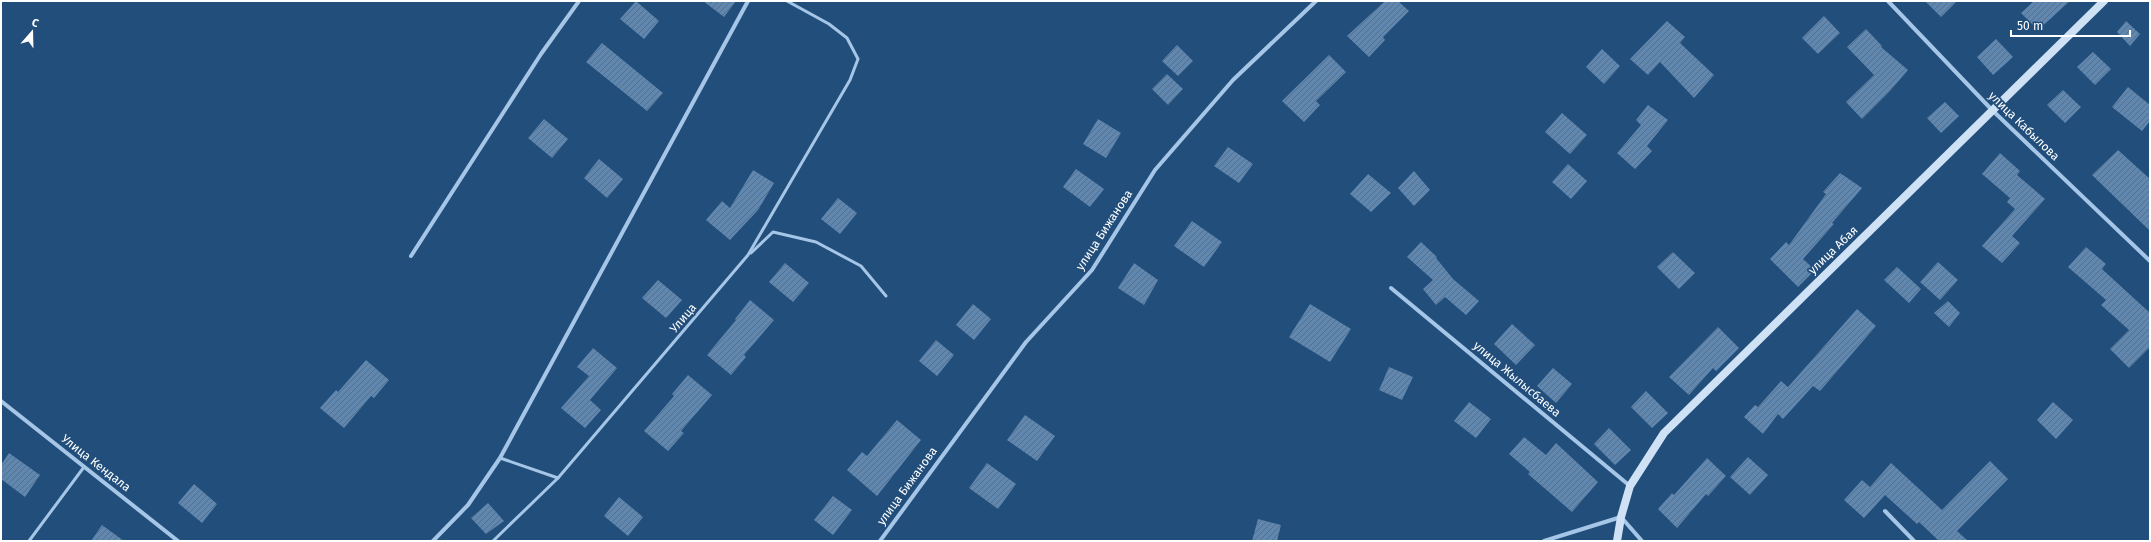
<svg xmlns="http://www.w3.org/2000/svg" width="2151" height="542" font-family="'Fira Sans',sans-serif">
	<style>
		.building { fill: url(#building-hatch) }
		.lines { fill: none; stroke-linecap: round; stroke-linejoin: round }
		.lane { stroke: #a5c6e6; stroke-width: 3 }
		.street { stroke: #a5c6e6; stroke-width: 4 }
		.secondary { stroke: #cfe1f5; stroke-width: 8 }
		.labels { text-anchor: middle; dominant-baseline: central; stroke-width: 3.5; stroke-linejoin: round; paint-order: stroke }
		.street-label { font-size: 12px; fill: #fff; stroke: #224e7c }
	</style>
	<defs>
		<pattern id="building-hatch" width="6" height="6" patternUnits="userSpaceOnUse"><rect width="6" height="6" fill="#5f87af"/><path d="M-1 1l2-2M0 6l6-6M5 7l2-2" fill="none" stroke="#576f87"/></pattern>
	</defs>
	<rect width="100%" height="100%" fill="#224e7c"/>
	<!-- building -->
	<g class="building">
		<polygon points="636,1 659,21 644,39 620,19"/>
		<polygon points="703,1 736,1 724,17"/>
		<polygon points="1385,1 1398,1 1409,11 1383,37 1385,40 1369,57 1347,36"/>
		<polygon points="1925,1 1957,1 1941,17"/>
		<polygon points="2034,1 2070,1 2038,30 2021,13"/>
		<polygon points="1824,16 1840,33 1818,54 1802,38"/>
		<polygon points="1667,21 1685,37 1680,43 1714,75 1694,98 1660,62 1648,75 1630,59"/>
		<polygon points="2126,21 2140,34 2130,46 2117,32"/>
		<polygon points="1866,29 1882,46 1881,47 1908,70 1890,91 1862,119 1846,102 1874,75 1847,47"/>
		<polygon points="1996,39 2013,57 1993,75 1977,57"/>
		<polygon points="602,43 663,93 647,111 586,62"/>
		<polygon points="1177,45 1193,61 1178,76 1162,61"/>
		<polygon points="1602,49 1620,66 1604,84 1586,67"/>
		<polygon points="2093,52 2111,69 2095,85 2077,67"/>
		<polygon points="1329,55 1346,72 1316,101 1320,105 1304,122 1282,101"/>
		<polygon points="1167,74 1183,89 1168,105 1152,89"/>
		<polygon points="2128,87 2150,105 2150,121 2142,131 2112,107"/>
		<polygon points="2063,90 2081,107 2065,123 2047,105"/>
		<polygon points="1945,102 1959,116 1941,133 1927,118"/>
		<polygon points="1648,105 1668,120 1647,146 1652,151 1635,169 1617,153 1641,125 1636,120"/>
		<polygon points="1562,113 1587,135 1570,154 1545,132"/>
		<polygon points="544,119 568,139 552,158 528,138"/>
		<polygon points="1098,119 1121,133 1106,158 1083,144"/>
		<polygon points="1228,147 1253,164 1239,183 1214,166"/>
		<polygon points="2118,150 2150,179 2150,231 2092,175"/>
		<polygon points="2000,153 2020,171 2017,175 2045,199 2012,236 2020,243 2002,263 1982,246 2015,209 2007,202 2010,198 1982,174"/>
		<polygon points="599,159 623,179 607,198 584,178"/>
		<polygon points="1568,164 1587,181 1571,199 1552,182"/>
		<polygon points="1076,169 1104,189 1090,207 1063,187"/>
		<polygon points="753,170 774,183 758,210 730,240 706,220 722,201 730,208"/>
		<polygon points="1414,171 1430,190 1414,206 1398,188"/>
		<polygon points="1840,173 1862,188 1832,223 1834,224 1803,259 1815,270 1798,287 1770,259 1786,242 1789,245 1826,194 1823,192"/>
		<polygon points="1368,174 1391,193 1371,212 1350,194"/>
		<polygon points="838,198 857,213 840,234 821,219"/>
		<polygon points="1192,221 1222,242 1204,267 1174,246"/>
		<polygon points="1421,242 1437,257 1436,258 1453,279 1479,301 1466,315 1445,297 1436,305 1423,289 1433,280 1407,257"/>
		<polygon points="2086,247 2106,264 2102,269 2150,313 2150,347 2129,368 2110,349 2129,330 2101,305 2106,300 2068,267"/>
		<polygon points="1673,252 1695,273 1679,289 1657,267"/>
		<polygon points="1938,262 1958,280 1940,300 1920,282"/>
		<polygon points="785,263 809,283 793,302 769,282"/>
		<polygon points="1134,263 1158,280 1144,305 1118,288"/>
		<polygon points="1897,267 1921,289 1909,303 1884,280"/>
		<polygon points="658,280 682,300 666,318 642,298"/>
		<polygon points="750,300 774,320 744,355 746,357 731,375 707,355 736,320 735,319"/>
		<polygon points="1948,301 1960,313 1949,327 1934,313"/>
		<polygon points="973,304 991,319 974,340 956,325"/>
		<polygon points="1310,304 1351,329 1330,362 1289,337"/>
		<polygon points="1857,309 1876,326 1820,391 1813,386 1783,419 1778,414 1763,434 1744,417 1755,405 1758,407 1781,381 1788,387"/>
		<polygon points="1512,324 1535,345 1516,365 1494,344"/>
		<polygon points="1718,327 1739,348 1716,371 1713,368 1689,395 1669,377"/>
		<polygon points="936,340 954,355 937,376 919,361"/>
		<polygon points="593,348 617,368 590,400 601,410 585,428 561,408 589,376 577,367"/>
		<polygon points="366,360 389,380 374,398 371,396 344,428 320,408 336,390 338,392"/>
		<polygon points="1389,367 1413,377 1402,400 1379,390"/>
		<polygon points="1553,368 1572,384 1556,403 1537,386"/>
		<polygon points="688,375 712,395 681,431 684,433 668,451 644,431 674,396 672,394"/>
		<polygon points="1646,391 1668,413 1652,428 1631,407"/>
		<polygon points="1469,402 1491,419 1476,438 1454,421"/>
		<polygon points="2053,402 2073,420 2056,439 2037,420"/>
		<polygon points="1025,415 1055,436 1037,461 1007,440"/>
		<polygon points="897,420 921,440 877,496 847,470 862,452 867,456"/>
		<polygon points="1609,428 1631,450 1615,465 1594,444"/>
		<polygon points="1524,437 1546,455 1556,443 1598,482 1572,512 1528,474 1530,472 1509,454"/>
		<polygon points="9,453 40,475 25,497 1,479 1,465"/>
		<polygon points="1748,457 1768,475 1750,495 1730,477"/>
		<polygon points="1707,458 1726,476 1708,496 1706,494 1677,528 1658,509 1672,493 1674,495"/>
		<polygon points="1990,461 2008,479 1957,531 1968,541 1939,541 1919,522 1917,524 1885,495 1864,518 1844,500 1862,480 1870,487 1891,463 1942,510"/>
		<polygon points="987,463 1016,484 998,509 969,488"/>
		<polygon points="194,484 217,504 202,523 178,503"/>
		<polygon points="833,496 852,510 833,535 814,520"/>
		<polygon points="619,497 643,517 628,536 604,516"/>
		<polygon points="488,503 504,521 486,534 471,518"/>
		<polygon points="1258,519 1281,525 1277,541 1252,541"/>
		<polygon points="102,525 124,541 91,541"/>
	</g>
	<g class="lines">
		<!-- lane -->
		<g class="lane">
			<polyline points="751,253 773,232 816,242 861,266 886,296"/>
			<polyline points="500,458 558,478"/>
			<polyline points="29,541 84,467"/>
			<polyline points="493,541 558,478 748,255 850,80 858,59 847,38 829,24 787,1"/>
		</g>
		<!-- street -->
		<g class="street">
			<polyline points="1888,1 1992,110 2150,261"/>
			<polyline points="411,256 541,54 579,1"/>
			<polyline points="1391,288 1630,486"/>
			<polyline points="1,401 178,541"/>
			<polyline points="1885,511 1914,541"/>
			<polyline points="433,541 468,505 500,458 748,1"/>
			<polyline points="880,541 1026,342 1092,270 1155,170 1233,80 1316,1"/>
			<polyline points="1544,541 1621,517 1642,541"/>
		</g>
		<!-- secondary -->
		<polyline class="secondary" points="1617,541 1621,517 1630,486 1664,433 2104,1"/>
	</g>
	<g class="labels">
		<!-- street labels -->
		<g class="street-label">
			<text transform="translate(2024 126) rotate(44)">улица Кабылова</text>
			<text transform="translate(1104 230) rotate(-57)">улица Бижанова</text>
			<text transform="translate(1833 250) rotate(-44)">улица Абая</text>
			<text transform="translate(683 318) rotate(-50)">Улица</text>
			<text transform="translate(1517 379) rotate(40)">улица Жылысбаева</text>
			<text transform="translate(96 463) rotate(38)">Улица Кендала</text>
			<text transform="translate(907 486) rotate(-54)">улица Бижанова</text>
		</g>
	</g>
	<!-- border -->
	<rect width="2151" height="542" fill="none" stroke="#ffffff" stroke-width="4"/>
	<!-- north arrow -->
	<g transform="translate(32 32) rotate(20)" stroke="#224e7c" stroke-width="3" paint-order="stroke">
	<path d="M0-3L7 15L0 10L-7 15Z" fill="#ffffff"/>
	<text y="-6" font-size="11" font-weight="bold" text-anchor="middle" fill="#ffffff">С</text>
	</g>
	<!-- scale -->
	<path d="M2011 30v6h119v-6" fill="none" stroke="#ffffff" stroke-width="2"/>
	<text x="2017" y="30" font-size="12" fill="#ffffff" stroke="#224e7c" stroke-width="3" paint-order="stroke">50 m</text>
</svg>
